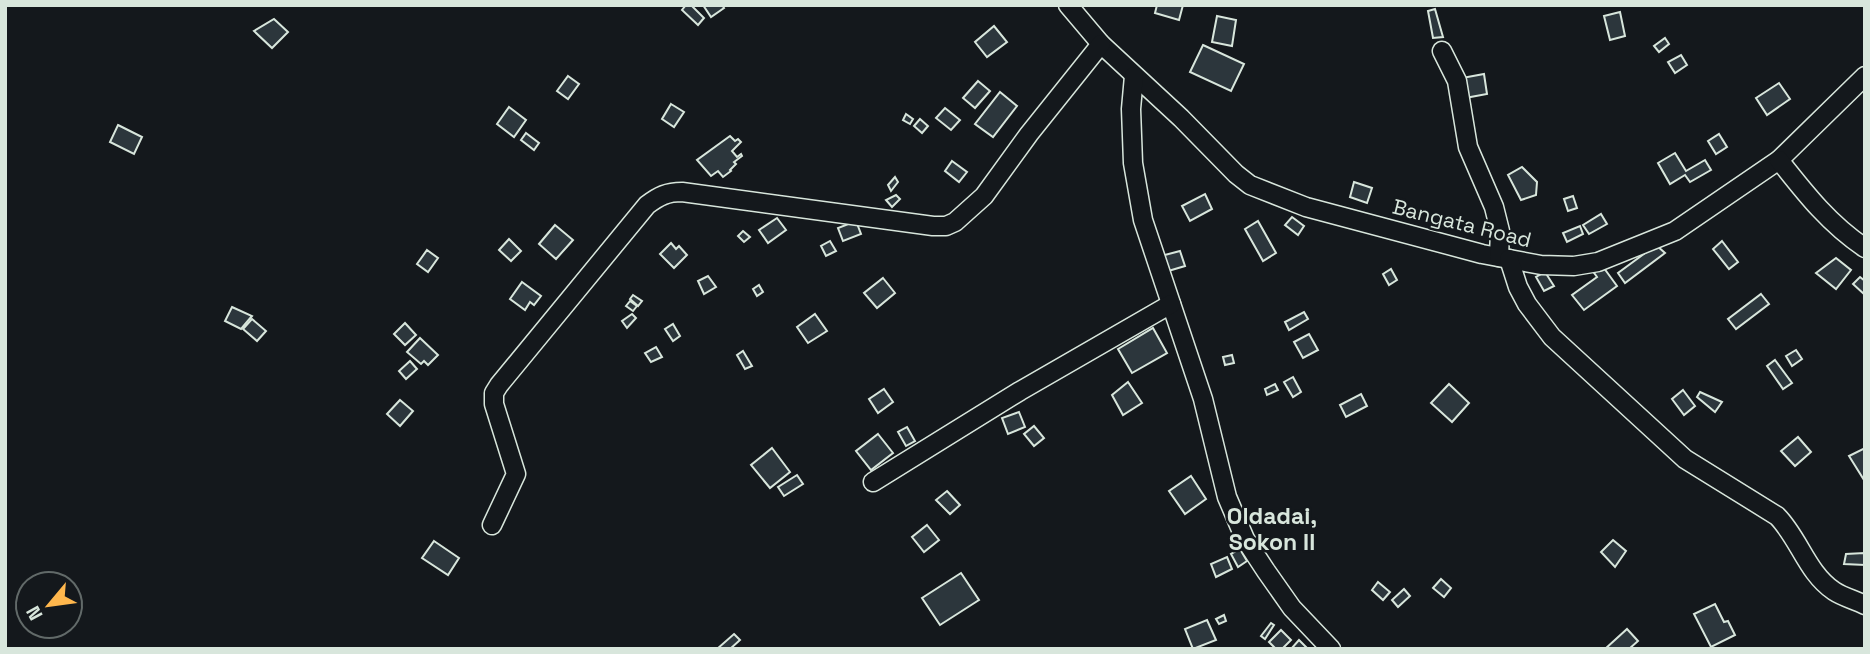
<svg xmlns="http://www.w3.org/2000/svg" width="1870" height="654" font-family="'Space Grotesk',sans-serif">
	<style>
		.building { fill: #2c363c; stroke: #d8e6dc; stroke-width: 2 }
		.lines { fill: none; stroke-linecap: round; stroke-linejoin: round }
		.minor-casing { stroke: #d8e6dc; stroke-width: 21 }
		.minor { stroke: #14181c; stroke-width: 18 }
		.labels { text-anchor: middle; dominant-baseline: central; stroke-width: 5; stroke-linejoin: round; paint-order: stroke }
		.street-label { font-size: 21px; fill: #d8e6dc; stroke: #14181c }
		.neighbourhood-label { font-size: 23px; font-weight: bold; fill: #d8e6dc; stroke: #14181c }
	</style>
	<rect width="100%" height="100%" fill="#14181c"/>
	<!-- building -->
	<g class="building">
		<polygon points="686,5 691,5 704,18 698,25 682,10"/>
		<polygon points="703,5 722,5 724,8 711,17"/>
		<polygon points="1157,5 1183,5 1179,20 1155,13"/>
		<polygon points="1435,9 1443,37 1433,38 1428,11"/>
		<polygon points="1620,12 1625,36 1610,40 1604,16"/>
		<polygon points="1217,16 1236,20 1232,46 1212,42"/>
		<polygon points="274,19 288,32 272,48 254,31"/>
		<polygon points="994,26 1007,42 987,57 975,42"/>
		<polygon points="1665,38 1669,44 1659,52 1654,46"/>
		<polygon points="1203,45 1244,64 1231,91 1190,72"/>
		<polygon points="1681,55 1687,65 1675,73 1668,62"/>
		<polygon points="1484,74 1487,94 1465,98 1462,78"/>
		<polygon points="568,76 579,84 568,99 557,91"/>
		<polygon points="978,81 990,91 975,108 963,98"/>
		<polygon points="1779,83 1790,99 1767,115 1756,98"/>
		<polygon points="1000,92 1017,106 993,137 975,124"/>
		<polygon points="671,104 684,112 674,127 662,119"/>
		<polygon points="509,107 526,120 514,137 497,124"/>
		<polygon points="945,108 960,120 951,130 936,118"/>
		<polygon points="906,114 913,119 910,124 903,120"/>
		<polygon points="920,119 928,126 922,133 914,126"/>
		<polygon points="118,125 142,137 134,154 110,142"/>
		<polygon points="526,133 539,143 534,150 521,140"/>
		<polygon points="1719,134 1727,147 1716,154 1708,141"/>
		<polygon points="730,136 735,141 738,139 741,142 732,151 737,157 741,154 742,156 734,162 736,164 730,170 731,171 723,177 718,171 711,176 697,160"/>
		<polygon points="1675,153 1686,171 1705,160 1711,170 1690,182 1685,175 1670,184 1658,163"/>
		<polygon points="952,161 967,172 959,182 945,171"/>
		<polygon points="1522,167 1537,182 1536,195 1521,200 1508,175"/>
		<polygon points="895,177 898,182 891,191 888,185"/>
		<polygon points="1354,182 1372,188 1367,203 1350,197"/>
		<polygon points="1205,194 1212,209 1190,221 1182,206"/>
		<polygon points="896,195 900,199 892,207 886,200"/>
		<polygon points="1573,196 1577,208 1568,211 1564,199"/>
		<polygon points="1601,214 1607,224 1589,234 1583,225"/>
		<polygon points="1292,217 1304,226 1298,235 1285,225"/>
		<polygon points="777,218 786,230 768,243 759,230"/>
		<polygon points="856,221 861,234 843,241 838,228"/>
		<polygon points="1258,221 1276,253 1263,261 1245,229"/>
		<polygon points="555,225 573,240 556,259 539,244"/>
		<polygon points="1580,226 1583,234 1567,242 1563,233"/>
		<polygon points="743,231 750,237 744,242 738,236"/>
		<polygon points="509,239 521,251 511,261 499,250"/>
		<polygon points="830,241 836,251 826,256 821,246"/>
		<polygon points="1722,241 1738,262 1729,269 1713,249"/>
		<polygon points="671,243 676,249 679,246 687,255 674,268 660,254"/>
		<polygon points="1656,245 1665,253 1625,283 1618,273"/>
		<polygon points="427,250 438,258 428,272 417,264"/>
		<polygon points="1180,251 1185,266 1165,272 1161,256"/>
		<polygon points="1836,258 1851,270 1836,289 1816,273"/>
		<polygon points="1601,264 1617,286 1584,310 1572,295 1597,277 1592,270"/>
		<polygon points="1391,269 1397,280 1389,285 1383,274"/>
		<polygon points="1545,272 1554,286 1544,291 1536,277"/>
		<polygon points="708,276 716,287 704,294 698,281"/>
		<polygon points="1860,277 1865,281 1865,295 1853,284"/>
		<polygon points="883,278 895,293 877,308 864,293"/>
		<polygon points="522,282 541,296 534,305 530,302 525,310 510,299"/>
		<polygon points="759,285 763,292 757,296 753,289"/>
		<polygon points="1761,294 1769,304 1736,329 1728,319"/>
		<polygon points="633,295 642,301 638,306 630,299"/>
		<polygon points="630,301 637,306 633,311 626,306"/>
		<polygon points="232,307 252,316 241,329 225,321"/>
		<polygon points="1304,312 1308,319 1289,330 1285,322"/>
		<polygon points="632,314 636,318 627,328 622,321"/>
		<polygon points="815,314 827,331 808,343 797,327"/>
		<polygon points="252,319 266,331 257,341 243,329"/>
		<polygon points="405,323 416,335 405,345 394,334"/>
		<polygon points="673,324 680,336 673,341 665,329"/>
		<polygon points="1153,328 1167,353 1132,373 1118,349"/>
		<polygon points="1309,334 1318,350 1303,358 1294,342"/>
		<polygon points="420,338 438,355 428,365 424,361 421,364 407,352"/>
		<polygon points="656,347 662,357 651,362 645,353"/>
		<polygon points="1796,350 1802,359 1792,366 1786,356"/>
		<polygon points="743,351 752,366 745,369 737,355"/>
		<polygon points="1232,355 1234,363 1225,365 1223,357"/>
		<polygon points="1775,360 1792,383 1783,389 1767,366"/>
		<polygon points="410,361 417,369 406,379 399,371"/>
		<polygon points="1293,377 1301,392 1293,397 1284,382"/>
		<polygon points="1128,382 1142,403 1123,415 1112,395"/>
		<polygon points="1275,384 1278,390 1267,395 1265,389"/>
		<polygon points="1449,384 1469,403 1452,422 1431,403"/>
		<polygon points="884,389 893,402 878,413 869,399"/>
		<polygon points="1683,390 1695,406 1684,415 1672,399"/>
		<polygon points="1700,392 1722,402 1715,412 1697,397"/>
		<polygon points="1361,394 1367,406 1346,417 1340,405"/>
		<polygon points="400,400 413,411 400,426 387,414"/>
		<polygon points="1019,412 1025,427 1008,434 1002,418"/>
		<polygon points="1034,426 1044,438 1034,446 1024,434"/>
		<polygon points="907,427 915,441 906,446 898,432"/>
		<polygon points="878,434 893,453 871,470 856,451"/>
		<polygon points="1798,437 1811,452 1795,466 1781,451"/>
		<polygon points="772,448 790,472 770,488 751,465"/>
		<polygon points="1865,448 1865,480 1864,480 1849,456"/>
		<polygon points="797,475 803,484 784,496 778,487"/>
		<polygon points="1191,476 1206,499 1185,514 1169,491"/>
		<polygon points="947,491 960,505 950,514 936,500"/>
		<polygon points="927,525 939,540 924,552 912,537"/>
		<polygon points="1613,540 1626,551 1615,567 1601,552"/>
		<polygon points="434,541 459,558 448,575 422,558"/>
		<polygon points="1240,549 1247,561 1238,567 1231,554"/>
		<polygon points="1864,553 1865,565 1844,564 1846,554"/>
		<polygon points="1227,557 1232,569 1216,577 1211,564"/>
		<polygon points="961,573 979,600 940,625 922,598"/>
		<polygon points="1441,579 1451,588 1444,597 1433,588"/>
		<polygon points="1378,582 1390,592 1383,600 1372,590"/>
		<polygon points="1404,589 1410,596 1398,607 1392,600"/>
		<polygon points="1715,604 1724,622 1728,621 1735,635 1711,647 1694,614"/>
		<polygon points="1224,615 1226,621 1219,624 1216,619"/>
		<polygon points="1207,620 1216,640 1193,649 1185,629"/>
		<polygon points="1271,623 1274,625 1265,639 1261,636"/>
		<polygon points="1627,629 1638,641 1629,649 1605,649"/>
		<polygon points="1281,630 1291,640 1282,649 1276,649 1269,642"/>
		<polygon points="734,634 740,640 730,649 717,649"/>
		<polygon points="1299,640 1308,649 1291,649"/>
	</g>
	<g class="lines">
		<defs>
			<g id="minor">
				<polyline points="1068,5 1101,44 1181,118 1236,174 1250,185 1306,207 1482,254 1541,265 1574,266 1598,262 1675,231 1779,160 1865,76"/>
				<polyline points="1442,51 1457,81 1468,147 1494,207 1500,231 1499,257"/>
				<polyline points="1134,76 1131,109 1133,163 1143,220 1203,399 1227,497 1245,539 1266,571 1292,608 1331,649"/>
				<path d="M1779,160c26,33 50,64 86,88"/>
				<path d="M1509,259l9,28 9,17 25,33 133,122 92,57c22,22 30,57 57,75 9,6 21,9 31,14"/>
				<polyline points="873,482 1020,391 1171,304"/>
				<path d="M492,525l24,-51 -22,-70v-11l5,-8 148,-180c12,-9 20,-13 35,-13l251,34h13l9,-4 29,-26 45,-62 72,-90"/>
			</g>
		</defs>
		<!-- minor casing -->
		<use href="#minor" class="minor-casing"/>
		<!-- minor -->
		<use href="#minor" class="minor"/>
	</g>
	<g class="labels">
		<!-- street labels -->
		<g class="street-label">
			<text transform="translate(1462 223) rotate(14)">Bangata Road</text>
		</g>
		<!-- neighbourhood labels -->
		<g class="neighbourhood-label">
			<text x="1272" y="516">Oldadai,<tspan x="1272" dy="26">Sokon II</tspan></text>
		</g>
	</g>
	<!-- border -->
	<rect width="1870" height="654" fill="none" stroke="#d8e6dc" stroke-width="14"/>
	<!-- north arrow -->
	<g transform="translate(49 605) rotate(241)"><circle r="33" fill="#14181c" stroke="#626a69" stroke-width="2"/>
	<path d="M0-5L12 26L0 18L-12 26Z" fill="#ffb74d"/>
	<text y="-10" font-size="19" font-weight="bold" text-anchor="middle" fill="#d8e6dc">N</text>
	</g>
</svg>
